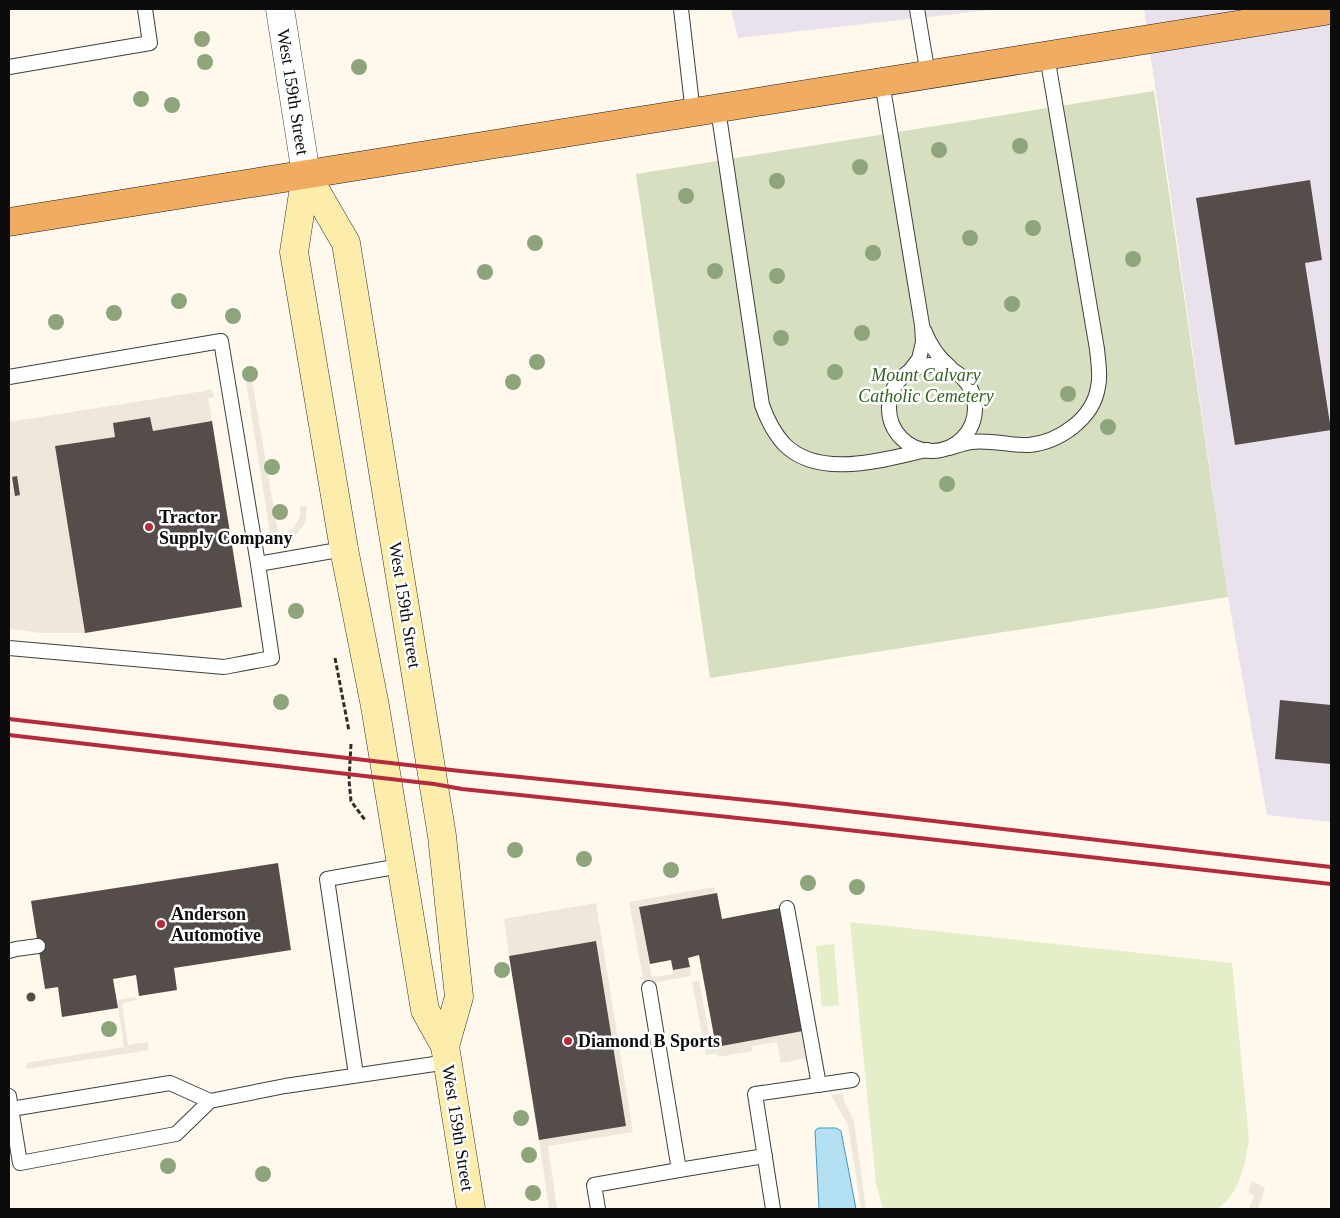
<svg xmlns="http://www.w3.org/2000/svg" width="1340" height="1218" font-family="Georgia,serif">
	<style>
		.industrial { fill: #e9e1eb }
		.cemetery { fill: #d6dfbf }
		.pitch { fill: #e4eec9 }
		.plaza { fill: #ede7dc }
		.water { fill: #b3e0f3; stroke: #3d9ac7 }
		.building { fill: #544d49 }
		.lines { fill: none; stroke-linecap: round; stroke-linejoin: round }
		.service-casing { stroke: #3f3f3f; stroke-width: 16 }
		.tertiary-casing { stroke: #3f3f3f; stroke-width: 29 }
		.secondary-casing { stroke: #2e2e2e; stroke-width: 29 }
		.trunk-casing { stroke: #1d1d1d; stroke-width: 29 }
		.path { stroke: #2e2e2e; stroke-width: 3; stroke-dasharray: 5 2.5; stroke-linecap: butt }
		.service { stroke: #fff; stroke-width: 14 }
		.tertiary { stroke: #fff; stroke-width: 28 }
		.secondary { stroke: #fcedaa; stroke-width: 28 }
		.trunk { stroke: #f0ad61; stroke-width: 28 }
		.rail { stroke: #b62a3b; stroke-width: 4 }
		.tree { fill: #8ea57c }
		.poi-dot { fill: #b62a3b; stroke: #fff; stroke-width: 2 }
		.labels { text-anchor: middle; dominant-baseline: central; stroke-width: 5; stroke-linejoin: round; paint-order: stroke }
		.street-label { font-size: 18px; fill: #0c0c0c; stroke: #fff }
		.park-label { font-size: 18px; font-style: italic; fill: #326120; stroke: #fff }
		.poi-label { font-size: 18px; font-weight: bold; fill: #0c0c0c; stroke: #fff; text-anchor: start }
	</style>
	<rect width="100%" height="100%" fill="#fef9ec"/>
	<!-- industrial -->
	<g class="industrial">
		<polygon points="731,9 1000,9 738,38"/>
		<polygon points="1144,9 1331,9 1331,822 1267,815 1228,597"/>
	</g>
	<!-- cemetery -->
	<polygon class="cemetery" points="1154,91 1228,597 710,678 636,174"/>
	<!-- pitch -->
	<g class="pitch">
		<path d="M850,922l382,41 17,176c-4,25 -9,55 -32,70h-334l-7,-26z"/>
		<polygon points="834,944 839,1005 822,1007 816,946"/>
	</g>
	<!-- plaza -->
	<g class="plaza">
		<polygon points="252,380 278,533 281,535 283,535 293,529 300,517 300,507 307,505 306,519 303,526 295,536 284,541 280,541 274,539 270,533 246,381"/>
		<polygon points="211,389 214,397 208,398 212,421 153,431 150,417 113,423 115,437 55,446 85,633 41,633 9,629 9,422 204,391"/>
		<polygon points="714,887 715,893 639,907 652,977 673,974 673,970 690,967 691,976 653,983 645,988 629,902"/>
		<polygon points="596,903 633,1132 548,1146 557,1209 549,1209 539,1140 626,1126 596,942 509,956 504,919"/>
		<polygon points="699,980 711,1045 716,1045 716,1047 803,1031 808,1058 781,1063 777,1042 752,1046 752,1051 718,1057 717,1053 706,1055 692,982"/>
		<polygon points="136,997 137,1000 122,1003 128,1045 148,1042 149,1050 27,1069 26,1063 124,1047 117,1000"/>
		<polygon points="843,1093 843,1099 854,1121 866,1209 861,1209 848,1125 831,1095"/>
		<polygon points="1252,1181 1265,1188 1261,1201 1257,1209 1249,1209 1254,1196 1248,1192"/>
	</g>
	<!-- water -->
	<polygon class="water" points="818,1128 836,1128 841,1131 856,1209 819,1209 815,1131"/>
	<!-- building -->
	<g class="building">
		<polygon points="1310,180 1322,260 1305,263 1331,430 1235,445 1196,198"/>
		<polygon points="150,417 153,431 212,421 242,607 85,633 55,446 115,437 113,423"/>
		<polygon points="17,476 20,495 15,496 12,477"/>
		<polygon points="1280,700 1331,705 1331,764 1275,759"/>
		<polygon points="278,863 291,950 174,968 177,990 139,996 136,975 113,979 118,1008 62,1017 58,987 45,989 31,901"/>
		<polygon points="717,893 722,919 780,908 803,1031 716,1047 699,955 688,958 690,967 673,970 671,960 650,964 639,907"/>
		<polygon points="596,941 626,1126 539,1140 509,956"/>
		<circle cx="31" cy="997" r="4.5"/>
	</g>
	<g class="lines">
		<defs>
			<g id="service">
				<polyline points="681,9 693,113"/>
				<polyline points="917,9 928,75"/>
				<polyline points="9,67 150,43 145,9"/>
				<polyline points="882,82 922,325 923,342 919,359 909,372"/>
				<path d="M718,109l44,296c5,14 12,28 22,39 35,36 101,15 143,6"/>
				<path d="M924,330c6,15 13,27 26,37"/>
				<circle cx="932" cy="408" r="43"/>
				<polyline points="9,377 221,341 258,564 272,658 224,667 9,648"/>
				<path d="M949,448c7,-2 15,-5 22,-6 19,-3 39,4 58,3 30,-3 64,-26 69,-58 3,-12 0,-26 -1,-38l-50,-293"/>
				<polyline points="258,564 344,549"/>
				<polyline points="787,908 819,1085"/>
				<polyline points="9,951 16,949 38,946"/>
				<polyline points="649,988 679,1170 765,1156"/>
				<polyline points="356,1075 327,879 400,866"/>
				<polyline points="9,1096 20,1163 176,1134 210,1101 285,1086 448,1062"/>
				<polyline points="11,1109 170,1083 210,1101"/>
				<polyline points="598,1209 594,1185 679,1170"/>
				<polyline points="773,1209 755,1094 852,1080"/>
			</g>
			<polyline id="tertiary" points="280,9 306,174"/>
			<g id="secondary">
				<polyline points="306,174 294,252 344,549 375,706 425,1010 445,1046 471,1209"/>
				<polyline points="306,174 346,243 431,768 442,836 459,997 445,1046"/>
			</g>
			<polyline id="trunk" points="9,222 1331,10"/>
		</defs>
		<!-- service casing -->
		<use href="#service" class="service-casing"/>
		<!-- tertiary casing -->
		<use href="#tertiary" class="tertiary-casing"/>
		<!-- secondary casing -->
		<use href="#secondary" class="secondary-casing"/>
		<!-- trunk casing -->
		<use href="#trunk" class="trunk-casing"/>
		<!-- path -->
		<g class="path">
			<polyline points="335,658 349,731"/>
			<polyline points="351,744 349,780 351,801 365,820"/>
		</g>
		<!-- service -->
		<use href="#service" class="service"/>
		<!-- tertiary -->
		<use href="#tertiary" class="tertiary"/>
		<!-- secondary -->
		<use href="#secondary" class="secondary"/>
		<!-- trunk -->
		<use href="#trunk" class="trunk"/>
		<!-- rail -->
		<g class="rail">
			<polyline points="9,719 460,771 786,804 1331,867"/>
			<polyline points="9,735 434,784 462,789 785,823 1331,884"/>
		</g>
	</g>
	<!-- trees -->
	<g class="tree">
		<circle cx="202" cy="39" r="8"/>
		<circle cx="205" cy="62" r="8"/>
		<circle cx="359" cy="67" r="8"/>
		<circle cx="141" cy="99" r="8"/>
		<circle cx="172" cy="105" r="8"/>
		<circle cx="1020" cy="146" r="8"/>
		<circle cx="939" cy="150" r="8"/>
		<circle cx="860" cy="167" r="8"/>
		<circle cx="777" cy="181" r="8"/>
		<circle cx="686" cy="196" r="8"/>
		<circle cx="1033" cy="228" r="8"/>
		<circle cx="970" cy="238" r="8"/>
		<circle cx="535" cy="243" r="8"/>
		<circle cx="873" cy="253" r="8"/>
		<circle cx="1133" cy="259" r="8"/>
		<circle cx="715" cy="271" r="8"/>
		<circle cx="485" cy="272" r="8"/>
		<circle cx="777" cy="276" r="8"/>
		<circle cx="179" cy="301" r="8"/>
		<circle cx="1012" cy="304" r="8"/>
		<circle cx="114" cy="313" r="8"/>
		<circle cx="233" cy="316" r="8"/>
		<circle cx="56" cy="322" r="8"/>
		<circle cx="862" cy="333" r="8"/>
		<circle cx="781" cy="338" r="8"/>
		<circle cx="537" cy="362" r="8"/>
		<circle cx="835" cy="372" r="8"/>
		<circle cx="250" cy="374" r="8"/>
		<circle cx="513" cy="382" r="8"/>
		<circle cx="1068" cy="394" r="8"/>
		<circle cx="1108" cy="427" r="8"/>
		<circle cx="272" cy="467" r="8"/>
		<circle cx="947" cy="484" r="8"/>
		<circle cx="280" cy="512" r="8"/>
		<circle cx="296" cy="611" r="8"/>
		<circle cx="281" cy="702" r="8"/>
		<circle cx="515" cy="850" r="8"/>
		<circle cx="584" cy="859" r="8"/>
		<circle cx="671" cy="870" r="8"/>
		<circle cx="808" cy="883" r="8"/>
		<circle cx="857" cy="887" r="8"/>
		<circle cx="502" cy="970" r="8"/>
		<circle cx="109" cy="1029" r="8"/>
		<circle cx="521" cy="1118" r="8"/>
		<circle cx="529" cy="1155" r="8"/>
		<circle cx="168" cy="1166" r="8"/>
		<circle cx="263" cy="1174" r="8"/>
		<circle cx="533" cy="1193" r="8"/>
	</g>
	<!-- markers -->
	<g class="poi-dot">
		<circle cx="149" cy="527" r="5"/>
		<circle cx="161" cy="924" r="5"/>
		<circle cx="568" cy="1041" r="5"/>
	</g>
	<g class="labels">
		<!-- street labels -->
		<g class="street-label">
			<text transform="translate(293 92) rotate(81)">West 159th Street</text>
			<text transform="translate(405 605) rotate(81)">West 159th Street</text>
			<text transform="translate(458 1128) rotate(81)">West 159th Street</text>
		</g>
		<!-- park labels -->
		<g class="park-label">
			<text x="926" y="375">Mount Calvary<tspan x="926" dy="21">Catholic Cemetery</tspan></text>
		</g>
		<!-- poi labels -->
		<g class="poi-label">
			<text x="159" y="517">Tractor<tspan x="159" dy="21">Supply Company</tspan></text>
			<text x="171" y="914">Anderson<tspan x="171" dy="21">Automotive</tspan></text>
			<text x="578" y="1041">Diamond B Sports</text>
		</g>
	</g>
	<!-- border -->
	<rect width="1340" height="1218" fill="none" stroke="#0c0c0c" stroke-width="20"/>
</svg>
